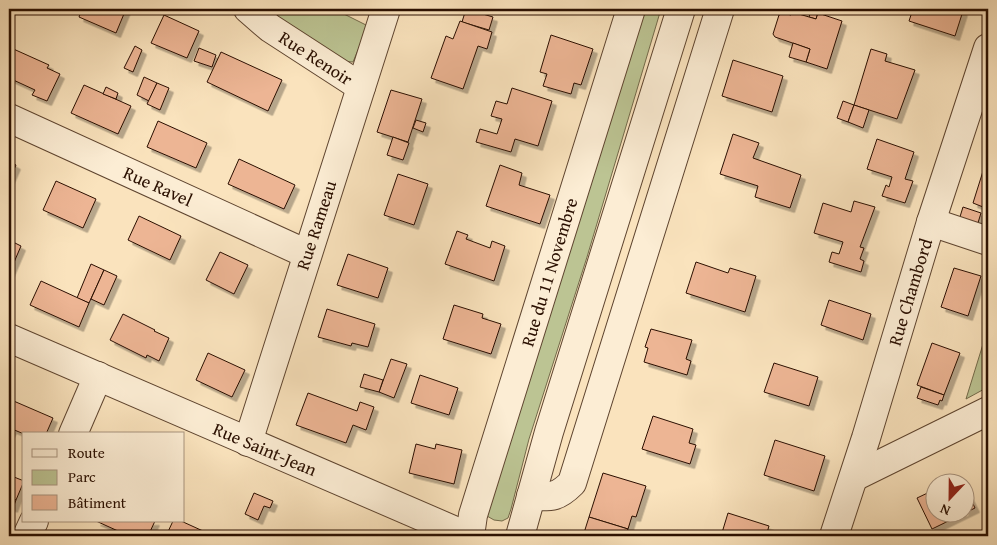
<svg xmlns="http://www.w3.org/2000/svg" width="997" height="545" font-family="'Gentium Book Plus',serif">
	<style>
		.green { fill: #bcc493; stroke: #736a4a }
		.building { fill: #edb594; stroke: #2a0f00; filter: url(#shadow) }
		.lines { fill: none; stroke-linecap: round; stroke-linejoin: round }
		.minor-casing { stroke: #5e442f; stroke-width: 30 }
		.minor { stroke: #fcedd4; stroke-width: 28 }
		.labels { text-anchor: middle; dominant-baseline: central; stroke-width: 4; stroke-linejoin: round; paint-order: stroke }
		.street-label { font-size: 18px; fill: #2a0f00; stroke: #fcedd4 }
	</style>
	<defs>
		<filter id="shadow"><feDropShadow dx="4.5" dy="4.5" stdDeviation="0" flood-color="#0004"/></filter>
	</defs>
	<rect width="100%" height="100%" fill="#fae3bd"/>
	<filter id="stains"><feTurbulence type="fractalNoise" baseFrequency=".004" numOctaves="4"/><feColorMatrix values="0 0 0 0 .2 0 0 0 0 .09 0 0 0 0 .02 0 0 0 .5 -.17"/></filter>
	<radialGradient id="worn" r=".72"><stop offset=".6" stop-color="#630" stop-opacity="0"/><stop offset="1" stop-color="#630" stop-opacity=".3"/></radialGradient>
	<!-- green -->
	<g class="green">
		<polygon points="269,9 343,9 342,13 368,26 353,62 340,61 279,18"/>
		<polygon points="644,9 661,9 587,257 529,439 511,509 508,518 502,521 494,520 487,516 488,504"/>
		<polygon points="988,328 988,387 966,399"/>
	</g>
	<!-- building -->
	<g class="building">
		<polygon points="82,9 126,9 116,33 79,17"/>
		<polygon points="466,9 493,17 489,30 462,22"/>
		<polygon points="913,9 957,9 963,11 955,36 909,21"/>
		<polygon points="811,11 818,13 816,19 809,17"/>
		<polygon points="792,12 816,19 818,13 842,21 827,69 806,62 810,49 775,37 773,34 779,15 783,13 791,15"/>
		<polygon points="164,15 199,31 187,58 151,43"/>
		<polygon points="460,21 492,32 487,49 478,46 463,89 431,78 446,36 453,39"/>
		<polygon points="551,35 593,49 581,85 574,83 571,94 543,86 547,74 540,72"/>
		<polygon points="793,43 810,49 806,62 789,57"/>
		<polygon points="135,46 142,50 133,72 124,68"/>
		<polygon points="9,47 49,65 47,68 60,74 47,101 32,95 35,90 9,78"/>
		<polygon points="199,48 216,55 212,67 194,61"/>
		<polygon points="871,49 887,54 885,61 915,70 897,119 854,105"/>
		<polygon points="221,52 282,80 268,111 207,82"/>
		<polygon points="733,60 783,76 772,112 722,96"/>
		<polygon points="144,77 157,83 149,101 137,95"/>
		<polygon points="157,83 169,88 160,110 147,104"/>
		<polygon points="84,85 131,106 118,134 71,113"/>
		<polygon points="106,87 118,93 116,99 103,94"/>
		<polygon points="512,88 552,101 538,146 515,139 511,152 476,142 480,129 497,134 502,119 491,116 496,101 507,104"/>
		<polygon points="391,90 422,99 408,142 377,132"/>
		<polygon points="843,101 854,105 848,122 837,118"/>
		<polygon points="854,105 869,110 863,128 848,122"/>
		<polygon points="416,120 426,123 423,132 413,128"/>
		<polygon points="158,121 207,143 196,168 147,147"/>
		<polygon points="733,134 759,143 753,158 801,175 790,208 755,197 758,186 720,174"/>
		<polygon points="393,137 409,143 403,160 387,155"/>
		<polygon points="877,139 914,152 905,179 913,181 905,203 882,196 886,185 889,187 892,177 867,169"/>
		<polygon points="988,154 988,169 984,168"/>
		<polygon points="239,159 295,185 284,209 228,184"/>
		<polygon points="9,161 16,165 9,181"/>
		<polygon points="500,165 522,173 519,185 550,195 540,224 486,206"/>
		<polygon points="984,168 988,169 988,209 973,203"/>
		<polygon points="398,174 428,184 414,225 384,215"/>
		<polygon points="56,181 96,199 83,228 43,210"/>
		<polygon points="854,201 875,207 860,247 864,248 860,259 864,261 861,272 829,262 832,252 839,254 843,242 814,233 823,203 851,212"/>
		<polygon points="963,207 981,213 977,226 959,220"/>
		<polygon points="139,216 181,236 170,260 128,240"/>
		<polygon points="457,231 468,235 466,239 490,248 492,241 505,246 494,281 445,264"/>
		<polygon points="9,240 21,246 9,274"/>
		<polygon points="220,252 248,265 234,294 206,280"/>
		<polygon points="348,254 388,268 378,298 337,285"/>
		<polygon points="696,262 728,273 730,268 756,276 745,312 686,293"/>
		<polygon points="91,264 104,270 89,303 77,298"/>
		<polygon points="954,268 981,276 968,316 941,307"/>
		<polygon points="104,270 117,276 104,305 91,299"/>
		<polygon points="41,281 89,303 79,327 30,305"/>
		<polygon points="829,300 871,314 863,340 821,325"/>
		<polygon points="454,305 483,314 482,318 501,324 491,354 443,339"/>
		<polygon points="327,309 375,324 368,347 352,343 351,346 318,337"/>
		<polygon points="123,314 155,330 154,331 169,338 159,361 147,355 146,358 110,340"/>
		<polygon points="651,329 692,340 686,359 691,361 687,375 644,362 648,348 645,347"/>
		<polygon points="932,343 960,353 944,395 917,385"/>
		<polygon points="208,353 245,370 232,397 196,380"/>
		<polygon points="391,359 407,364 394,398 379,392"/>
		<polygon points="774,363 818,377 809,406 764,392"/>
		<polygon points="364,374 383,380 379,392 360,387"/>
		<polygon points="420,375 458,388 449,415 411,403"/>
		<polygon points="921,387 944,395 942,401 940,400 938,405 917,398"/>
		<polygon points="308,393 357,411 360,402 374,407 366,430 353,425 346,443 296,425"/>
		<polygon points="9,399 53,418 46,434 24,434 12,429 10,433 9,433"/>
		<polygon points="653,416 693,429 689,443 696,445 690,464 642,449"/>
		<polygon points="775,440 825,456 814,491 764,475"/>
		<polygon points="416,444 435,449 436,444 462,450 454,484 409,473"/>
		<polygon points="603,473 646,486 636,517 632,516 628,529 589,517"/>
		<polygon points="9,475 24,481 16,500 9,497"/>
		<polygon points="961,477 963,482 950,482"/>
		<polygon points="964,485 975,508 932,529 917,498 934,490 934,512 964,512"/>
		<polygon points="254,493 273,501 270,508 264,506 258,520 245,514"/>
		<polygon points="9,497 16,500 13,508 9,506"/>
		<polygon points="728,513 769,526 766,536 721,536"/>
		<polygon points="589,517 628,529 626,533 618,531 617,536 583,536"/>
		<polygon points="96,521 155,521 148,536 129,536"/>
		<polygon points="173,521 181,521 214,536 166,536"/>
		<polygon points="635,532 649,535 634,536"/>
	</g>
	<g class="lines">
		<defs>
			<g id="minor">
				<polyline points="248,9 270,28 361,87"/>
				<polyline points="9,118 307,254"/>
				<polyline points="931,222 988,241"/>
				<polyline points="9,338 467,536"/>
				<polyline points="73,434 98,376"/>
				<polyline points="248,442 386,9"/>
				<polyline points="854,477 988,411"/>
				<path d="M531,496c20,1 26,2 41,-13l148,-474"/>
				<polyline points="27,536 34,521"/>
				<polyline points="470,536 473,515 631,9"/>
				<polyline points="520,536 549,432 681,9"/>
				<polyline points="834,536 866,438 931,222 988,48"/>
			</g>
		</defs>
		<!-- minor casing -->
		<use href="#minor" class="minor-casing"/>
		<!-- minor -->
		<use href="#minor" class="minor"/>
	</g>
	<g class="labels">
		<!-- street labels -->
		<g class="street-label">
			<text transform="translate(316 58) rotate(33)">Rue Renoir</text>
			<text transform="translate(158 186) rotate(24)">Rue Ravel</text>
			<text transform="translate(316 225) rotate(-72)">Rue Rameau</text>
			<text transform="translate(549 272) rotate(-73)">Rue du 11 Novembre</text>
			<text transform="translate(910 292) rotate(-73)">Rue Chambord</text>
			<text transform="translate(265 449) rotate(23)">Rue Saint-Jean</text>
		</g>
	</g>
	<!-- margin -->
	<rect width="997" height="545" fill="none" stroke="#fae3bd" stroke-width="30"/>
	<rect x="10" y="10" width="977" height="525" fill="none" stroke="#2a0f00" stroke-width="2.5"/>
	<rect x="15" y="15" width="967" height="515" fill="none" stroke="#2a0f00"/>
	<!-- legend -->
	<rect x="22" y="432" width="162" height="90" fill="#fcedd4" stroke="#a8947f"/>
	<rect x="32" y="449" width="25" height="8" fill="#fcedd4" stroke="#a8947f"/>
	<text x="68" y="458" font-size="15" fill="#2a0f00">Route</text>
	<rect x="32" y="470" width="25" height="15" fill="#bcc493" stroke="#a8947f"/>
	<text x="68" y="482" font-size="15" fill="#2a0f00">Parc</text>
	<rect x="32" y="495" width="25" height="15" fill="#edb594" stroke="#a8947f"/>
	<text x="68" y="508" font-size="15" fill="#2a0f00">Bâtiment</text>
	<!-- north arrow -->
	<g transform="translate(950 498) rotate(202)"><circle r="24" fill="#fcedd4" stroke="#a8947f"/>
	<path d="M0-4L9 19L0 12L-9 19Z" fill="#8f2418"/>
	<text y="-8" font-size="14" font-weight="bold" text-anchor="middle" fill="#2a0f00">N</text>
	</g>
	<rect width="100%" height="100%" filter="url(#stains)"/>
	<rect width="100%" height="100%" fill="url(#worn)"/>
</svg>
